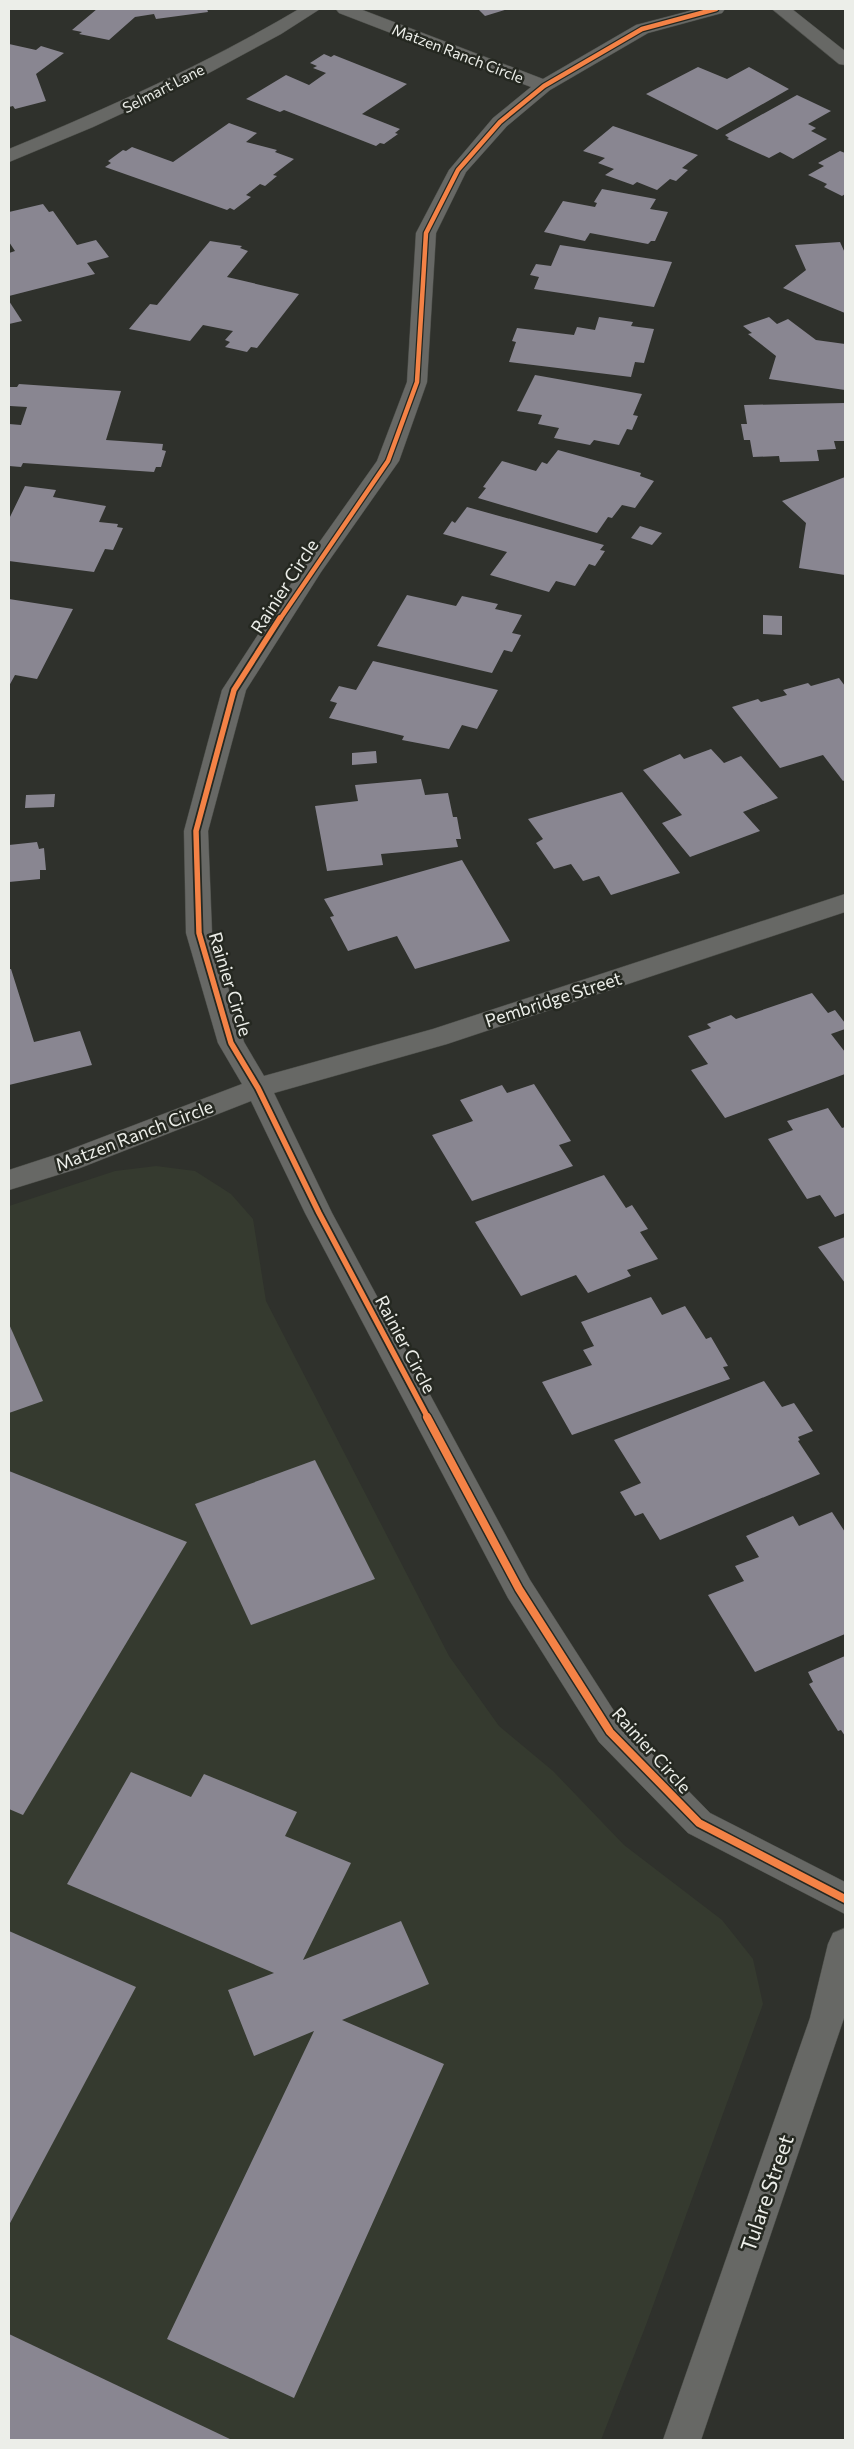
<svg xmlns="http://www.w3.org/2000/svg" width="854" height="2449" font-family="Commissioner,sans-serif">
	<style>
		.built { fill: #353a2f }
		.building { fill: #898691 }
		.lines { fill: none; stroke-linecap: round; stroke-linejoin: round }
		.minor-casing { stroke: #4a4c47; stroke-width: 1 }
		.minor { fill: #676865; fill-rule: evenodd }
		.cycleway-far2-casing { stroke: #252821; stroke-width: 7 }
		.cycleway-far1-casing { stroke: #252821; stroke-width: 9 }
		.cycleway-casing { stroke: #252821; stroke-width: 11 }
		.cycleway-far2 { stroke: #f48246; stroke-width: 4.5 }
		.cycleway-far1 { stroke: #f48246; stroke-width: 5.5 }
		.cycleway { stroke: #f48246; stroke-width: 8 }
		.labels { text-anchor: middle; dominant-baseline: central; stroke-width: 5; stroke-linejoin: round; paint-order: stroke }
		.far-street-label { font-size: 15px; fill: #eceee9; stroke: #252821 }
		.street-label { font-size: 18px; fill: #eceee9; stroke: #252821 }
		.near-street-label { font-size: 21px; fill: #eceee9; stroke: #252821 }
	</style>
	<rect width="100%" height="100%" fill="#2f312c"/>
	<!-- built -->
	<polygon class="built" points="156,1166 195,1171 231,1194 253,1219 266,1301 449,1656 499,1726 553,1771 624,1845 722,1920 753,1959 763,2004 646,2325 601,2440 9,2440 9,1206 115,1171"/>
	<!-- building -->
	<g class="building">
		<polygon points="97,9 207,9 208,12 156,19 154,14 135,17 109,40 79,34 82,32 72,30"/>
		<polygon points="478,9 508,9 485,16"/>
		<polygon points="9,44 36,50 41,46 64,53 36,74 46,101 15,109 13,106 9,107"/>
		<polygon points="324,54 331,57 334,55 407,84 362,114 400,129 395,133 398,134 384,144 380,143 376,146 284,110 280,112 246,99 286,75 309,85 326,73 313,68 317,66 310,63"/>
		<polygon points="698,67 727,79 749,67 789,89 717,130 646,94"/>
		<polygon points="797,95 831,111 808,124 816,128 811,131 827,139 793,159 780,152 769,158 727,139 729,138 725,135"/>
		<polygon points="229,123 257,133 246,142 277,150 275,152 294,159 273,175 277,176 265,186 260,184 246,195 251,197 234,210 230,208 227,210 105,167 111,163 108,161 123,150 126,151 132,147 173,162"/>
		<polygon points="613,126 698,155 682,168 688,170 676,181 670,179 657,190 637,182 633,185 605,175 614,169 598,163 605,158 583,151"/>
		<polygon points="840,151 845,153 845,194 842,196 824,187 827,184 808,175 824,166 818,163"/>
		<polygon points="602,189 656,199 650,209 668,212 655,241 651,241 648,244 590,233 585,241 544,232 563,201 595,207 597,203 594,202"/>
		<polygon points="43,204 49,212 53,211 77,245 96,240 109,257 87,263 95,274 9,296 9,253 15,251 9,242 9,212"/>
		<polygon points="210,241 242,246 240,248 248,251 227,277 299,294 257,348 251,347 247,352 225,347 230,342 225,340 233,331 203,325 190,341 129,329 150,304 157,305"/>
		<polygon points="840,242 845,253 845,313 783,288 806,270 795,245"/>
		<polygon points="560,245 672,262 654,307 534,289 539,277 530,275 536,264 551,266"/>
		<polygon points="9,301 22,321 9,324"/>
		<polygon points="599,317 633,322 631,326 654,329 644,363 635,362 631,377 509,362 516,342 512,341 517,328 574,335 577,327 595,330"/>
		<polygon points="769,317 777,324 788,319 816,340 845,344 845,390 769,379 776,356 748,334 752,333 743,326"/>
		<polygon points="535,375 642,394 633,415 638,416 632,430 627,429 619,445 594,440 590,445 554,438 559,428 538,424 542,415 517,411"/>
		<polygon points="19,384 121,391 106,440 163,444 162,450 166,451 161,467 156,467 154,472 23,463 21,467 9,466 9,424 21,425 27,407 10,406 9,387 17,387"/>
		<polygon points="845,403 845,441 834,441 836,449 817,450 819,461 780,462 779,456 753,457 750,440 744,440 741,424 747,424 744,405"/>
		<polygon points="558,450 641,473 640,476 654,481 635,508 622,505 612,518 608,517 597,533 478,498 486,488 483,487 502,461 536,471 542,462 547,464"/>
		<polygon points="845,477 845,575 799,568 806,523 782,501"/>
		<polygon points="25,486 56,490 53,497 106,506 99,522 118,524 117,527 123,528 113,550 105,549 94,572 9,561 9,519"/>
		<polygon points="467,507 604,545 600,550 605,551 595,566 589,564 575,586 556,581 549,592 490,575 507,552 443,534 452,521 455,523"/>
		<polygon points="640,526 662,533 652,545 631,538"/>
		<polygon points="407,595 456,606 462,596 498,604 495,609 522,615 512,633 521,635 512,652 504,650 492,673 377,646"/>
		<polygon points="9,599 73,609 37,679 15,675 9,686"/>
		<polygon points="763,615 782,616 782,635 763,634"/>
		<polygon points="373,661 498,690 477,729 462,725 449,749 402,740 404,736 329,718 337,703 330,701 339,686 356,690"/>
		<polygon points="839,678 845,686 845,780 843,781 823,755 780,768 732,707 758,699 761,702 787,695 783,690 808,683 811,686"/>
		<polygon points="711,749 724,763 741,756 778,798 743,812 760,831 690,857 662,823 682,815 643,770 680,754 684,759"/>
		<polygon points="376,751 377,763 352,765 352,753"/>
		<polygon points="421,779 425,795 448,793 453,817 457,817 461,839 456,839 458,847 381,854 383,865 327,871 315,806 358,801 355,785"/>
		<polygon points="622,792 680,873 611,895 599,876 583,881 571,864 554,869 536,843 543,839 528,819"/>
		<polygon points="55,794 54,807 25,808 26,795"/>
		<polygon points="37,842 39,849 44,848 46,870 40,870 40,879 9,882 9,845"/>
		<polygon points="462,860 510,941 415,969 397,936 348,951 330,917 334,916 324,899"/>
		<polygon points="9,969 11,969 34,1042 80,1031 92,1065 9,1085"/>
		<polygon points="812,993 828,1013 835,1010 845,1023 845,1029 831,1034 845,1052 845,1074 725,1118 691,1070 708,1064 688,1036 711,1028 707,1024 731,1015 736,1019"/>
		<polygon points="534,1084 571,1141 559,1145 573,1166 472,1201 432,1135 473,1121 460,1100 502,1085 507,1093"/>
		<polygon points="828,1108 842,1128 845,1127 845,1213 835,1217 820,1195 807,1199 768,1139 793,1130 787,1121"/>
		<polygon points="604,1175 626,1208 632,1205 648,1229 640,1232 658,1259 627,1270 631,1276 588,1293 576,1275 521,1296 475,1222"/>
		<polygon points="845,1237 845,1283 818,1247"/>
		<polygon points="651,1297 662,1315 685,1306 706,1339 711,1337 728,1366 723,1367 730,1379 572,1435 542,1382 592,1365 583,1350 594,1346 581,1322"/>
		<polygon points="9,1324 43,1401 9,1413"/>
		<polygon points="764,1381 782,1407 794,1403 813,1431 798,1437 800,1440 798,1441 820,1474 660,1540 643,1513 635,1516 620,1492 641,1483 614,1440"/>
		<polygon points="315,1460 375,1579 251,1625 195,1504"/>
		<polygon points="9,1471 187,1542 23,1815 9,1809"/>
		<polygon points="832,1512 845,1532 845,1634 755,1672 708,1595 744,1581 735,1566 759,1557 746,1536 793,1516 799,1526"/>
		<polygon points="845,1656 845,1736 841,1730 838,1731 809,1684 813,1682 808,1672"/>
		<polygon points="131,1772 191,1797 204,1774 297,1812 285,1836 351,1863 303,1960 401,1921 429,1984 342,2020 444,2064 294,2398 167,2339 314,2031 254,2056 228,1990 274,1973 67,1884"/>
		<polygon points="9,1931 136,1987 9,2225"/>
		<polygon points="9,2334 232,2440 9,2440"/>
	</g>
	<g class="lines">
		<defs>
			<g id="minor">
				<path d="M299,9h21l-39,25 -74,40 -114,53 -84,35v-13c99,-41 197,-85 290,-140z"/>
				<polygon points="336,9 360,9 543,79 636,25 697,9 725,9 722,13 648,33 550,90 507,126 466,172 436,233 427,382 399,461 321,572 246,690 208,831 212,933 244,1042 264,1076 433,1029 845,894 845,912 447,1044 274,1093 332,1213 530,1580 621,1722 710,1813 845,1882 845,1914 688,1833 599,1742 508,1598 305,1213 251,1101 80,1168 9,1190 9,1170 61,1153 242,1084 218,1043 186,933 184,831 222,690 304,564 377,461 407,382 416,233 449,170 493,118 531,87 339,13"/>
				<polygon points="772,9 792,9 845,51 845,65 839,64"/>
				<polygon points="845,1928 844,2018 701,2440 663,2440 810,2018 828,1944 833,1933"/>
			</g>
		</defs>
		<!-- minor casing -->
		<use href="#minor" class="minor-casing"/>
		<!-- minor -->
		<use href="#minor" class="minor"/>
		<defs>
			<polyline id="cycleway-far2" points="280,619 388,461 417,382 426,233 458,170 500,122 544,86 642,29 716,9"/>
			<polyline id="cycleway-far1" points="280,618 234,690 196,831 199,933 231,1043 258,1088 319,1213 428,1418"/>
			<polyline id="cycleway" points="427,1417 519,1589 610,1732 699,1823 845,1899"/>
		</defs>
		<!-- cycleway-far2 casing -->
		<use href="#cycleway-far2" class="cycleway-far2-casing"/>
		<!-- cycleway-far1 casing -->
		<use href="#cycleway-far1" class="cycleway-far1-casing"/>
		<!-- cycleway casing -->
		<use href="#cycleway" class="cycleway-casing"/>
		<!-- cycleway-far2 -->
		<use href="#cycleway-far2" class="cycleway-far2"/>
		<!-- cycleway-far1 -->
		<use href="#cycleway-far1" class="cycleway-far1"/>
		<!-- cycleway -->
		<use href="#cycleway" class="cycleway"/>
	</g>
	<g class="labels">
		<!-- far-street labels -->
		<g class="far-street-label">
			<text transform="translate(458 53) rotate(21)">Matzen Ranch Circle</text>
			<text transform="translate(163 88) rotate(-27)">Selmart Lane</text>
		</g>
		<!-- street labels -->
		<g class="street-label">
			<text transform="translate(284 586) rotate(-57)">Rainier Circle</text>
			<text transform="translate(231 984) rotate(73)">Rainier Circle</text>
			<text transform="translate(553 999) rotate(-18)">Pembridge Street</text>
			<text transform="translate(134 1135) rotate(-21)">Matzen Ranch Circle</text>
			<text transform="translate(406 1344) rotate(62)">Rainier Circle</text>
			<text transform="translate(652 1750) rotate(48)">Rainier Circle</text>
		</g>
		<!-- near-street labels -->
		<g class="near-street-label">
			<text transform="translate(766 2193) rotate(-71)">Tulare Street</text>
		</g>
	</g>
	<!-- border -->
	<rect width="854" height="2449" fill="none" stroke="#eceee9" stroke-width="20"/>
</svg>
